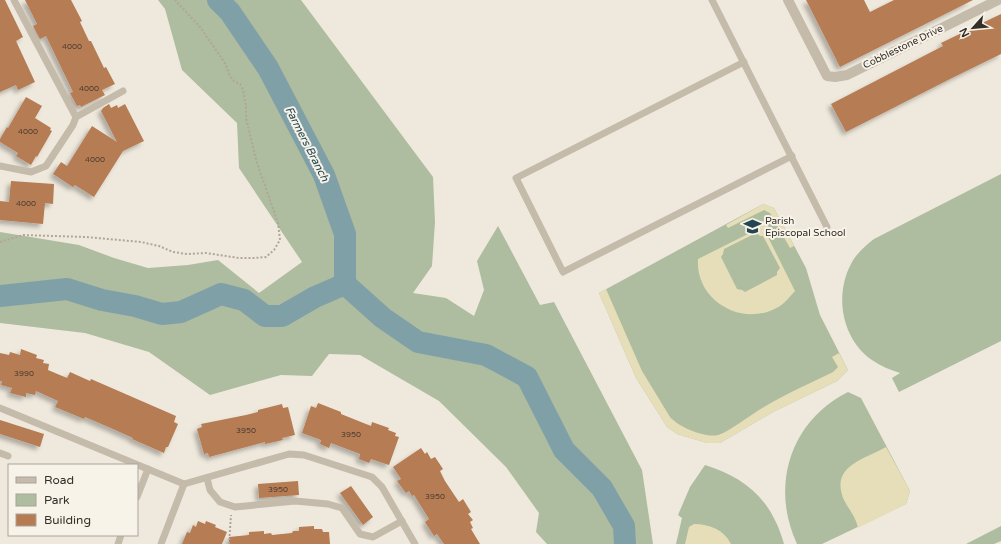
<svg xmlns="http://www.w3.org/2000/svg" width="1001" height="544" font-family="'Varela Round',sans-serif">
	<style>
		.green { fill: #aebc9f }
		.sand { fill: #e6deb8; fill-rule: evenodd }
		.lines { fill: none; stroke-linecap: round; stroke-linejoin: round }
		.river { stroke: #80a0a8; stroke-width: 22 }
		.building { fill: #b67b53; filter: url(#shadow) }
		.path { stroke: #b1a595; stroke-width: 2; stroke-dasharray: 2 2; stroke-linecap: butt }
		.lane { stroke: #c5bbaa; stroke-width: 7 }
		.street { stroke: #c5bbaa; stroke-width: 10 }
		.labels { text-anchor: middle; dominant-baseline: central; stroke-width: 4; stroke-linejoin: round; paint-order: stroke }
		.number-label { font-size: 8px; fill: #544134 }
		.street-label { font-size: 10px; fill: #342e29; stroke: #f7f3e9 }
		.poi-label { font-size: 10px; fill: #342e29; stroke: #f7f3e9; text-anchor: start }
		.water-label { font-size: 11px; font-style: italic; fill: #244650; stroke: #f7f3e9 }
	</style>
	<defs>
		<filter id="shadow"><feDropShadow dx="-3.5" dy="3.5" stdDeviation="2" flood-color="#0004"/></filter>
	</defs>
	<rect width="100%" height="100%" fill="#efe9dd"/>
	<!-- green -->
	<g class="green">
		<polygon points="158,0 301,0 433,177 435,222 432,266 413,293 446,298 474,316 484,290 477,261 498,226 540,305 554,302 642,470 653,544 547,544 536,532 539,513 506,467 439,401 360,355 329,354 312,376 281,375 210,395 149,352 85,333 0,323 0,232 79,245 114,258 148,268 188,265 218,260 259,293 302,262 239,168 237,123 182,70 165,9"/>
		<path d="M1001,174v167l-102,51 -7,-14 8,-5c-10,-3 -19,-7 -28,-13 -30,-21 -38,-64 -21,-96 5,-10 14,-18 23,-25z"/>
		<polygon points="763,204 774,208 806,268 820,315 848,370 837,381 773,412 720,443 707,443 677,434 667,427 636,378 599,293"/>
		<path d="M848,392l13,6 49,93 -4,13 -84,40h-25c-27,-58 -7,-123 51,-152z"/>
		<path d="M705,465c42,13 67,36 79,79h-108l6,-26 -4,-3 12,-28z"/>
		<polygon points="1001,526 1001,541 994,544 966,544"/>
	</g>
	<!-- sand -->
	<g class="sand">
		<polygon points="763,204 774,208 794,246 790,248 770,213 764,210 728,228 726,225"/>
		<path d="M759,221h4l5,3 1,6 -2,5 28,56c-5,5 -9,11 -15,15 -36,23 -85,-5 -82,-47l56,-28 1,-6zM756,233l4,3h3l17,32 -3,4v3l-32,17 -3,-2 -5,-1 -16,-32 2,-3 1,-5z"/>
		<path d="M606,289l36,82 28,46c9,10 34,21 48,18 7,-1 33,-20 41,-25 24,-15 50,-26 74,-38l5,-5 -6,-10 7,-4 9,17 -11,11 -64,31 -53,31h-13l-30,-9 -10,-7 -31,-49 -37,-85z"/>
		<path d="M886,447l24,44 -4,13 -48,24c-2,-11 -9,-18 -14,-28 -15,-34 21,-41 42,-53z"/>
		<path d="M694,524c16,0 30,6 37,20h-46l4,-17z"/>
	</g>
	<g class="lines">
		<!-- river -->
		<g class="river">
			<polyline points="218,0 230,12 268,68 324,175 345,234 345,284 383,318 418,342 486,355 527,377 564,450 602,488 624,526 625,544"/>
			<polyline points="0,296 67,289 102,300 135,306 162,314 181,312 221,294 244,300 265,316 282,316 315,297 345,284"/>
		</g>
	</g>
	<!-- building -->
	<g class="building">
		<polygon points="0,0 5,0 23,37 16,41 35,82 18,90 16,85 0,92"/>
		<polygon points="25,0 71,0 82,21 80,22 89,41 91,41 104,68 106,67 115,84 102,90 105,95 81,107 80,105 77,106 70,93 73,92 46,36 40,39 33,26 37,24"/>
		<polygon points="806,0 864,0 870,12 894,0 973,0 840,67"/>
		<polygon points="1001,14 1001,54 952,78 846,132 831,104 943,46 941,43"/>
		<polygon points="26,97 42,106 35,118 51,128 50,130 52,131 37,157 36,156 31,165 16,156 18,153 0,142 0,139 7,127 8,128"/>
		<polygon points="109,104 111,108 117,105 118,108 125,104 144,141 123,151 94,197 75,185 73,187 53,174 61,162 67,166 92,126 117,142 101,111 103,108"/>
		<polygon points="11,181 54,184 53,204 45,203 43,224 0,220 0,201 9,202"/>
		<polygon points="21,349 37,355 36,358 44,360 43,363 49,364 48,370 67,378 70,372 90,381 91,379 176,416 174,422 178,424 168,447 166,447 164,453 132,439 133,438 113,429 85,417 84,419 55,407 58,401 36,391 35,395 26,393 26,397 10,393 12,388 1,385 2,381 0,381 0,353 9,355 10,352 20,355"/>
		<polygon points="318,403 341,412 341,414 371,426 372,422 389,428 388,430 396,433 395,436 399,437 389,465 371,459 369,463 359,459 360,454 331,443 329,448 320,444 321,440 302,433 311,406 316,408"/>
		<polygon points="282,404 283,408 288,407 295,435 282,438 283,440 265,444 265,442 209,457 208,453 204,454 197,429 202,427 201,424 246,415 258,412 258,410"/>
		<polygon points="0,420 44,434 40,447 0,434"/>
		<polygon points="421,448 425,454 427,452 431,459 435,457 443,469 440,471 445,481 459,502 463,499 471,512 468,514 473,520 470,522 473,528 471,529 480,544 444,544 437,534 434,536 425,522 429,519 414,495 412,496 409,491 406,493 397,481 401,479 393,467"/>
		<polygon points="298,481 299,495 259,498 258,484"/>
		<polygon points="351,486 373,517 363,525 340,493"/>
		<polygon points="198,521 205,524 206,521 216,525 215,527 227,532 222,544 182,544 187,532 190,533 193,525 196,527"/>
		<polygon points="314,526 314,529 322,529 323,532 329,532 330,544 229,544 229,537 249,535 249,532 264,531 264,534 271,533 272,535 292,533 293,531 299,531 299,527"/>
	</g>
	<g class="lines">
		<!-- path -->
		<g class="path">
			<polyline points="0,242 23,235 86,237 141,242 159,246 173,252 187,254 206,253 239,258 255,258 266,257 274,250 280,240 278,223 257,163 252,143 246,118 246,106 243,90 240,84 234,81 230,76 225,63 200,27 175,0"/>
			<polyline points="229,544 231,515"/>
		</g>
		<!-- lane -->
		<g class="lane">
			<polyline points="712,0 827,227"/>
			<polyline points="744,62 516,178 563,272 792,156"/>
			<polyline points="76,117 123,91"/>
			<polyline points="0,166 31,172 46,166 73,125 76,117 14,0"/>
			<polyline points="0,408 184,484"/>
			<polyline points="0,453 8,456"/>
			<polyline points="207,478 210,490 220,502 235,507 295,501 328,504 342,508 360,534 373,537 402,521"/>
			<polyline points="137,497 148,469"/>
			<polyline points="118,544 121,535"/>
			<polyline points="161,544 184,484 289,454 304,455 372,477 382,487 415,544"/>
		</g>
		<!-- street -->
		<polyline class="street" points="788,0 827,76 835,77 847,75 998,0"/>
	</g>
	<!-- icons -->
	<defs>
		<symbol id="school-bare" viewBox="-9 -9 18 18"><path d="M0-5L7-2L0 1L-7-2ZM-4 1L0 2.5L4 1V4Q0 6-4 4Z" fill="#244650" stroke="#f7f3e9" stroke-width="2.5" paint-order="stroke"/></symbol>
	</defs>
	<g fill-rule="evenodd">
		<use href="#school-bare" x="740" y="214" width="25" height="25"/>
	</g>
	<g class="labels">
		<!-- number labels -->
		<g class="number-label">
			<text x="72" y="46">4000</text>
			<text x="89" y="88">4000</text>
			<text x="28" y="131">4000</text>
			<text x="95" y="159">4000</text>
			<text x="26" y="203">4000</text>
			<text x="24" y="373">3990</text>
			<text x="246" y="430">3950</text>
			<text x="351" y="434">3950</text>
			<text x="278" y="489">3950</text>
			<text x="435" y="496">3950</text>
		</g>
		<!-- street labels -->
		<g class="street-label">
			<text transform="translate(903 47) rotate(-26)">Cobblestone Drive</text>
		</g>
		<!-- poi labels -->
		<g class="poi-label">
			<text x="765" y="221">Parish<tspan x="765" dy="12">Episcopal School</tspan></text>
		</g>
		<!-- water labels -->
		<g class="water-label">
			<text transform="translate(307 144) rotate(63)">Farmers Branch</text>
		</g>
	</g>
	<!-- legend -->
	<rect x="8" y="464" width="130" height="72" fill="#f7f3e9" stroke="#a9a49c"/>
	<rect x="16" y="477" width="20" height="6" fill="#c5bbaa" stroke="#a9a49c"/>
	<text x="44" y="484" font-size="12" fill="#342e29">Road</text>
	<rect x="16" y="494" width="20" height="12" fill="#aebc9f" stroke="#a9a49c"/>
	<text x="44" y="504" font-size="12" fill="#342e29">Park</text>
	<rect x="16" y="514" width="20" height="12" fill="#b67b53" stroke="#a9a49c"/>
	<text x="44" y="524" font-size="12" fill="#342e29">Building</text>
	<!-- north arrow -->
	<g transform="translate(973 28) rotate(243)" stroke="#f7f3e9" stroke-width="3" paint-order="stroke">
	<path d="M0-3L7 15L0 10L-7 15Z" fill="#342e29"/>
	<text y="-6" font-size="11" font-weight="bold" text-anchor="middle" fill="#342e29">N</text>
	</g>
</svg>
